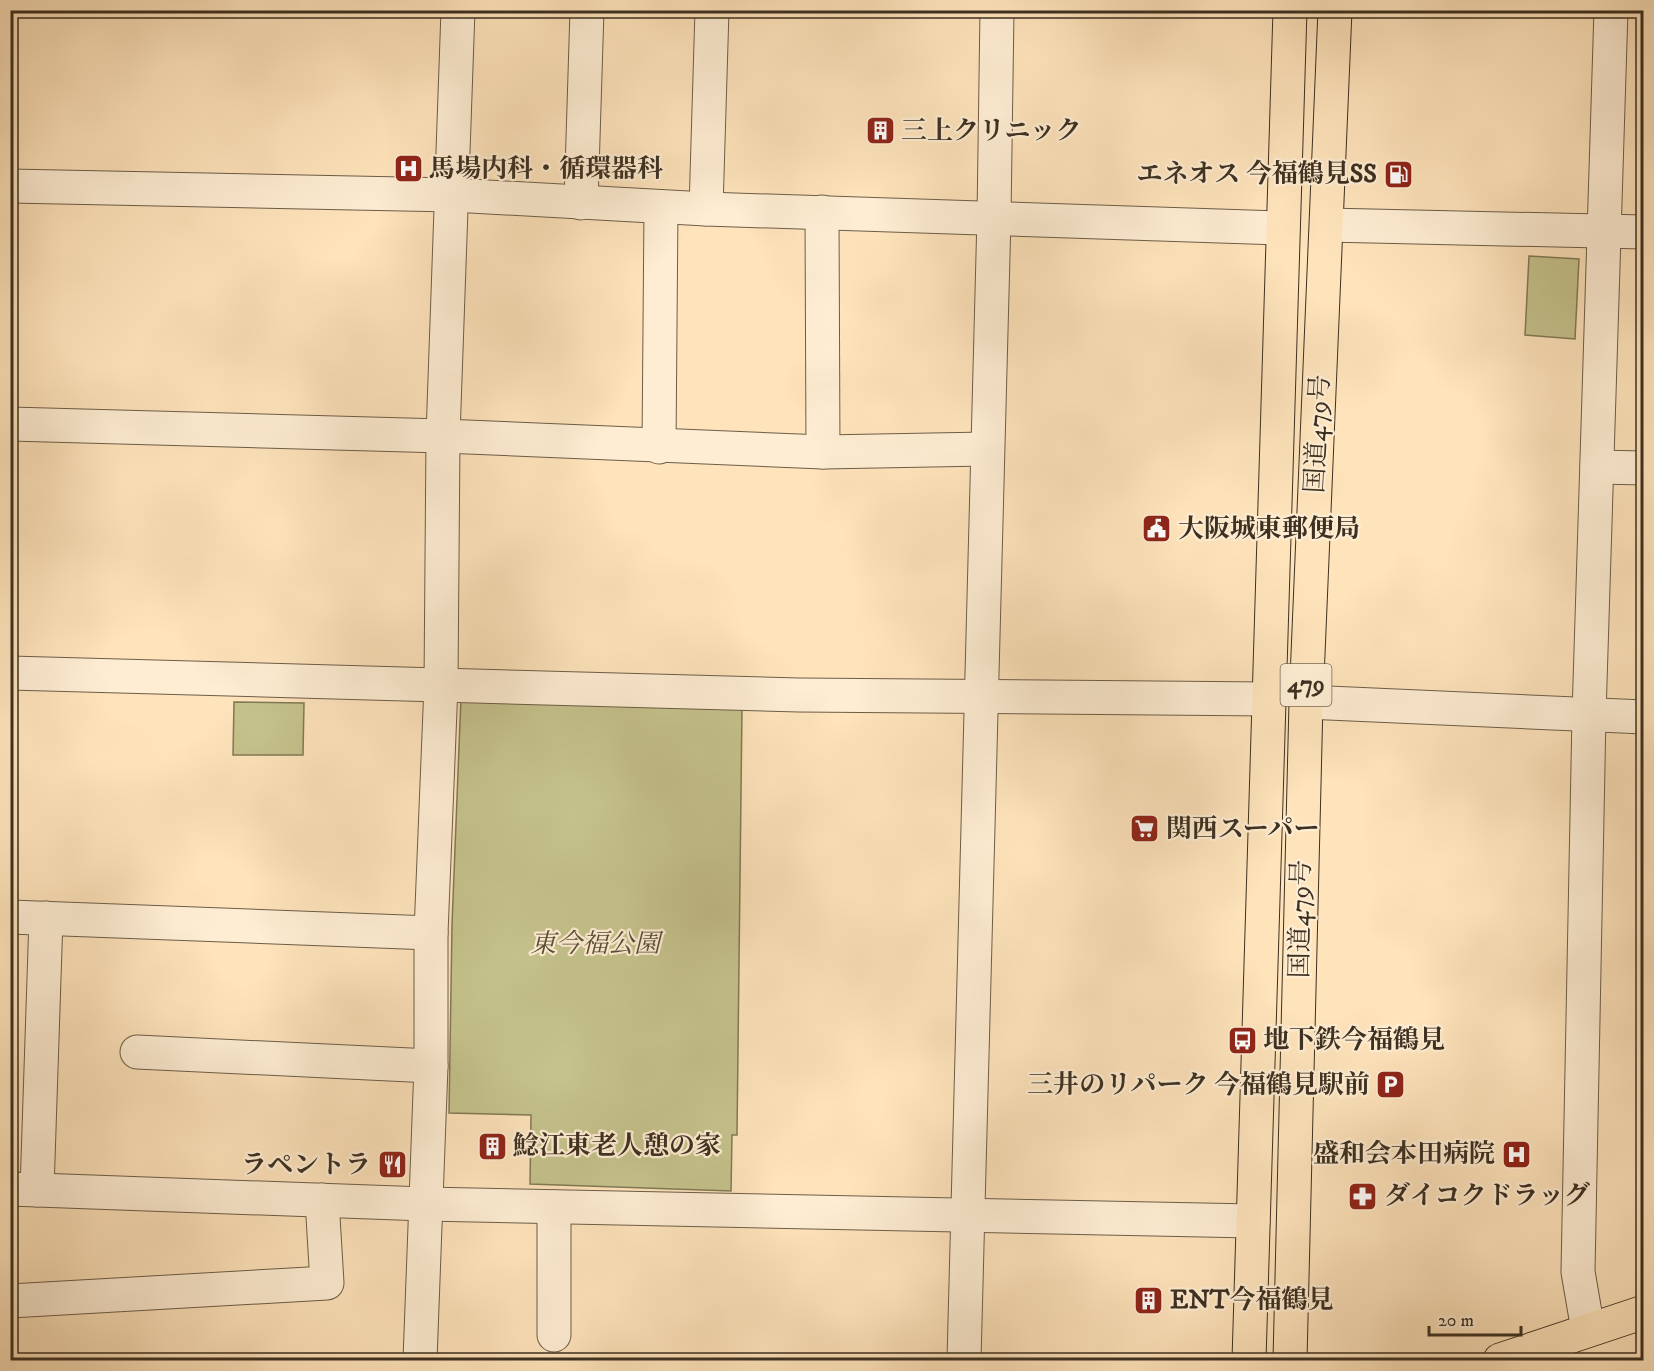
<svg xmlns="http://www.w3.org/2000/svg" width="1654" height="1371" font-family="'IM FELL DW Pica','Noto Serif JP',serif">
	<style>
		.green { fill: #c5c28c; stroke: #817956; stroke-width: 1.5 }
		.lines { fill: none; stroke-linecap: round; stroke-linejoin: round }
		.minor-casing { stroke: #6d5d48; stroke-width: 35 }
		.major-casing { stroke: #3d3021; stroke-width: 35 }
		.highway-casing { stroke: #3d3021; stroke-width: 35 }
		.minor { stroke: #feedd3; stroke-width: 33 }
		.major { stroke: #fee3bb; stroke-width: 33 }
		.highway { stroke: #fee3bb; stroke-width: 33 }
		.labels { text-anchor: middle; dominant-baseline: central; stroke-width: 4.5; stroke-linejoin: round; paint-order: stroke }
		.shield { fill: #feedd3; stroke: #776956; stroke-width: 1.5 }
		.shield-label { font-size: 24px; font-weight: bold; fill: #3d3021 }
		.poi-label { font-size: 26px; font-weight: bold; fill: #3d3021; stroke: #feedd3; text-anchor: start }
		.street-label { font-size: 26px; fill: #3d3021; stroke: #feedd3 }
		.park-label { font-size: 26px; font-style: italic; fill: #584d36; stroke: #feedd3 }
	</style>
	<rect width="100%" height="100%" fill="#fee3bb"/>
	<filter id="stains"><feTurbulence type="fractalNoise" baseFrequency=".00333" numOctaves="4"/><feColorMatrix values="0 0 0 0 .2 0 0 0 0 .09 0 0 0 0 .02 0 0 0 .5 -.17"/></filter>
	<radialGradient id="worn" r=".72"><stop offset=".6" stop-color="#630" stop-opacity="0"/><stop offset="1" stop-color="#630" stop-opacity=".3"/></radialGradient>
	<!-- green -->
	<g class="green">
		<polygon points="1529,256 1579,259 1575,339 1525,335"/>
		<polygon points="461,697 742,707 737,1135 732,1135 731,1191 530,1184 531,1115 449,1113 452,925"/>
		<polygon points="234,702 304,703 303,755 233,755"/>
	</g>
	<g class="lines">
		<defs>
			<g id="minor">
				<polyline points="10,186 453,195 706,209 1283,228"/>
				<polyline points="581,203 587,10"/>
				<polyline points="706,209 712,10"/>
				<polyline points="822,212 823,452"/>
				<polyline points="1327,225 1644,232"/>
				<polyline points="10,424 443,436 823,452 986,449"/>
				<polyline points="659,447 661,207"/>
				<polyline points="1597,467 1644,468"/>
				<polyline points="10,673 799,695 1268,699"/>
				<polyline points="1306,702 1644,717"/>
				<polyline points="10,917 431,933"/>
				<polyline points="137,1052 431,1066"/>
				<polyline points="10,1189 425,1204 1253,1221"/>
				<polyline points="37,1190 46,918"/>
				<polyline points="554,1207 554,1335"/>
				<polyline points="10,1301 327,1283 322,1200"/>
				<polyline points="1588,1330 1578,1272 1589,715 1611,10"/>
				<polyline points="420,1360 431,1066 431,933 441,685 443,436 458,10"/>
				<polyline points="964,1360 994,217 997,10"/>
			</g>
			<polyline id="major" points="1500,1360 1644,1312"/>
			<g id="highway">
				<polyline points="1249,1360 1290,10"/>
				<polyline points="1290,1360 1306,702 1335,10"/>
			</g>
		</defs>
		<!-- minor casing -->
		<use href="#minor" class="minor-casing"/>
		<!-- major casing -->
		<use href="#major" class="major-casing"/>
		<!-- highway casing -->
		<use href="#highway" class="highway-casing"/>
		<!-- minor -->
		<use href="#minor" class="minor"/>
		<!-- major -->
		<use href="#major" class="major"/>
		<!-- highway -->
		<use href="#highway" class="highway"/>
	</g>
	<!-- icons -->
	<defs>
		<symbol id="building-square" viewBox="-11 -11 22 22"><rect x="-9" y="-9" width="18" height="18" rx="4" fill="#8f2418" stroke="#feedd3"/><path d="M-4-6H4V6H1V3H-1V6H-4ZM-2.5-4.3h1.7v1.8h-1.7ZM.8-4.3h1.7v1.8H.8ZM-2.5-1h1.7V.8h-1.7ZM.8-1h1.7V.8H.8Z" fill="#fff"/></symbol>
		<symbol id="hospital-square" viewBox="-11 -11 22 22"><rect x="-9" y="-9" width="18" height="18" rx="4" fill="#8f2418" stroke="#feedd3"/><path d="M-5-5h3v3.5h4V-5h3V5h-3V1.5h-4V5h-3Z" fill="#fff"/></symbol>
		<symbol id="fuel-square" viewBox="-11 -11 22 22"><rect x="-9" y="-9" width="18" height="18" rx="4" fill="#8f2418" stroke="#feedd3"/><path d="M-5.5-6h7V0h2V4h1.3V-2.5L3-4.5l.8-.8L6-3V5H2.5V1h-1V6h-7ZM-4.2-4.7v3.2H.2V-4.7Z" fill="#fff"/></symbol>
		<symbol id="civic-square" viewBox="-11 -11 22 22"><rect x="-9" y="-9" width="18" height="18" rx="4" fill="#8f2418" stroke="#feedd3"/><path d="M-.6-6.5H3V-4.5H.6V-3L4-1V1h2V6H-6V1h2V-1L-.6-3ZM-1.2 2.5V6h2.4V2.5Z" fill="#fff"/></symbol>
		<symbol id="supermarket-square" viewBox="-11 -11 22 22"><rect x="-9" y="-9" width="18" height="18" rx="4" fill="#8f2418" stroke="#feedd3"/><path d="M-6-5.5h2.5l.6 2H6L4.5 2H-2.5L-4.4-4H-6ZM-1.5 3.2a1.3 1.3 0 1 0 .1 0ZM3 3.2a1.3 1.3 0 1 0 .1 0Z" fill="#fff"/></symbol>
		<symbol id="bus-square" viewBox="-11 -11 22 22"><rect x="-9" y="-9" width="18" height="18" rx="4" fill="#8f2418" stroke="#feedd3"/><path d="M-5-6H5V4H4V6H2V4H-2V6H-4V4H-5ZM-3.5-4V0h7V-4ZM-3.5 1.2v1.5H-2V1.2ZM2 1.2v1.5H3.5V1.2Z" fill="#fff"/></symbol>
		<symbol id="parking-square" viewBox="-11 -11 22 22"><rect x="-9" y="-9" width="18" height="18" rx="4" fill="#8f2418" stroke="#feedd3"/><path d="M-3.5-5.5H1a3.5 3.5 0 0 1 0 7H-1V5.5H-3.5ZM-1-3.4V-.6H.8a1.4 1.4 0 0 0 0-2.8Z" fill="#fff"/></symbol>
		<symbol id="restaurant-square" viewBox="-11 -11 22 22"><rect x="-9" y="-9" width="18" height="18" rx="4" fill="#8f2418" stroke="#feedd3"/><path d="M-5-6h1v4h1v-4h1v4h1v-4h1v5L-1.5 .5V6h-2V.5L-5-1ZM5-6V6H3V1.5H1.5Q1.5-4 5-6Z" fill="#fff"/></symbol>
		<symbol id="pharmacy-square" viewBox="-11 -11 22 22"><rect x="-9" y="-9" width="18" height="18" rx="4" fill="#8f2418" stroke="#feedd3"/><path d="M-2-6h4v4h4v4h-4v4h-4v-4h-4v-4h4Z" fill="#fff"/></symbol>
	</defs>
	<g fill-rule="evenodd">
		<use href="#building-square" x="864" y="114" width="33" height="33"/>
		<use href="#hospital-square" x="392" y="152" width="33" height="33"/>
		<use href="#fuel-square" x="1382" y="158" width="33" height="33"/>
		<use href="#civic-square" x="1140" y="512" width="33" height="33"/>
		<use href="#supermarket-square" x="1128" y="812" width="33" height="33"/>
		<use href="#bus-square" x="1226" y="1024" width="33" height="33"/>
		<use href="#parking-square" x="1374" y="1068" width="33" height="33"/>
		<use href="#building-square" x="476" y="1130" width="33" height="33"/>
		<use href="#hospital-square" x="1500" y="1138" width="33" height="33"/>
		<use href="#restaurant-square" x="376" y="1148" width="33" height="33"/>
		<use href="#pharmacy-square" x="1346" y="1180" width="33" height="33"/>
		<use href="#building-square" x="1132" y="1284" width="33" height="33"/>
	</g>
	<g class="labels">
		<!-- shield labels -->
		<rect class="shield" x="1280.5" y="664" width="51" height="42" rx="4.5"/>
		<g class="shield-label">
			<text x="1306" y="685">479</text>
		</g>
		<!-- poi labels -->
		<g class="poi-label">
			<text x="901" y="131">三上クリニック</text>
			<text x="429" y="169">馬場内科・循環器科</text>
			<text x="1377" y="174" text-anchor="end">エネオス 今福鶴見SS</text>
			<text x="1178" y="529">大阪城東郵便局</text>
			<text x="1166" y="829">関西スーパー</text>
			<text x="1263" y="1040">地下鉄今福鶴見</text>
			<text x="1370" y="1085" text-anchor="end">三井のリパーク 今福鶴見駅前</text>
			<text x="513" y="1146">鯰江東老人憩の家</text>
			<text x="1495" y="1154" text-anchor="end">盛和会本田病院</text>
			<text x="371" y="1165" text-anchor="end">ラペントラ</text>
			<text x="1384" y="1196">ダイコクドラッグ</text>
			<text x="1170" y="1300">ENT今福鶴見</text>
		</g>
		<!-- street labels -->
		<g class="street-label">
			<text transform="translate(1318 434) rotate(-87)">国道479号</text>
			<text transform="translate(1301 919) rotate(-89)">国道479号</text>
		</g>
		<!-- park labels -->
		<g class="park-label">
			<text x="595" y="944">東今福公園</text>
		</g>
	</g>
	<!-- margin -->
	<rect width="1654" height="1371" fill="none" stroke="#fee3bb" stroke-width="36"/>
	<rect x="12" y="12" width="1630" height="1347" fill="none" stroke="#3d3021" stroke-width="3"/>
	<rect x="18" y="18" width="1618" height="1335" fill="none" stroke="#3d3021" stroke-width="1.5"/>
	<!-- scale -->
	<path d="M1429 1326v9h92v-9" fill="none" stroke="#3d3021" stroke-width="3"/>
	<text x="1438" y="1326" font-size="18" fill="#3d3021" stroke="#feedd3" stroke-width="4.5" paint-order="stroke">20 m</text>
	<rect width="100%" height="100%" filter="url(#stains)"/>
	<rect width="100%" height="100%" fill="url(#worn)"/>
</svg>
